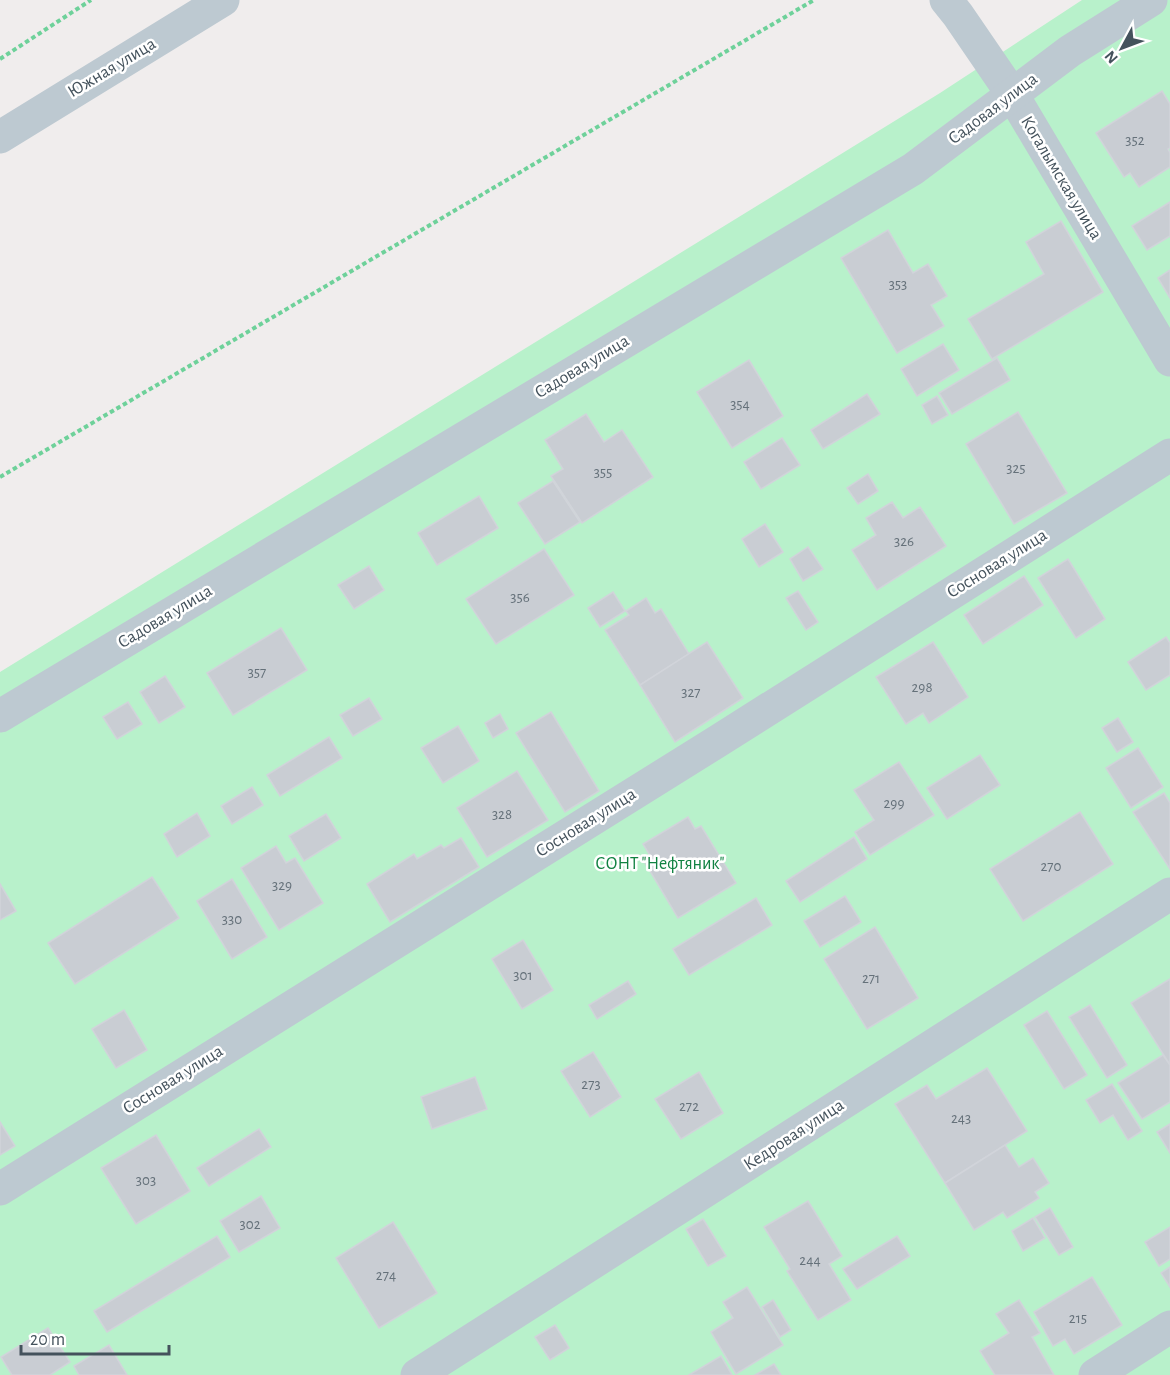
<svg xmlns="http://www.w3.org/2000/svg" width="1170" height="1375" font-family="'Alegreya Sans',sans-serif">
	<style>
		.green { fill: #b8f1cb }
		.building { fill: #c9cdd3; stroke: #d1d4da; stroke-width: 1.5 }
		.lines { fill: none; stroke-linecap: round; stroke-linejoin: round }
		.path { stroke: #6ed19a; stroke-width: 4; stroke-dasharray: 4.5 3; stroke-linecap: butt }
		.minor { stroke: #bdc9d1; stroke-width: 33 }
		.labels { text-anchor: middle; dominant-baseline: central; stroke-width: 5; stroke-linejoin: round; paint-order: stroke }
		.number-label { font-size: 15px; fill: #65717a }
		.street-label { font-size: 18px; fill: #44525c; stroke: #fff }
		.park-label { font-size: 18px; fill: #118242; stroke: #fff }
	</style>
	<rect width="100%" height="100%" fill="#f0eded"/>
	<!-- green -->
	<polygon class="green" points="1082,0 1170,0 1170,1375 0,1375 0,672 940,93"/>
	<!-- building -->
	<g class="building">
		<polygon points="1162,91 1170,104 1170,148 1168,149 1170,153 1170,167 1139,187 1130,173 1124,177 1096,133"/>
		<polygon points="1170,202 1170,236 1147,250 1132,226"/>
		<polygon points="1061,221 1103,292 992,359 968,319 1044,274 1026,242"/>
		<polygon points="888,230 913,273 928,264 947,296 931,305 944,326 897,353 841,258"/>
		<polygon points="1170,270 1170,298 1158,278"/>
		<polygon points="943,344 959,370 917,396 901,369"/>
		<polygon points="997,358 1010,380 952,414 939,393"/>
		<polygon points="749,360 783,416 732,448 697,392"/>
		<polygon points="867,394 880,414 823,449 811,430"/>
		<polygon points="937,396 948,415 932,424 922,405"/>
		<polygon points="1018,412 1067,493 1014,524 966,444"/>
		<polygon points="586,414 604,442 622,430 653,477 582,523 551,476 563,469 545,440"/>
		<polygon points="782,438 800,465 761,489 744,462"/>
		<polygon points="868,474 878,491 858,504 847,488"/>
		<polygon points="553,481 580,522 545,544 518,503"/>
		<polygon points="479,496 498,528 437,565 418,533"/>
		<polygon points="892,502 903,518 920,507 946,546 877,590 852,550 876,535 866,518"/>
		<polygon points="765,524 783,552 759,567 742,539"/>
		<polygon points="808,547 823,569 803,581 790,559"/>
		<polygon points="544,549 574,595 496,644 466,599"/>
		<polygon points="1068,559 1105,619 1076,638 1038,578"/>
		<polygon points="369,566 384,590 354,609 338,585"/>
		<polygon points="1024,576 1043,605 983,644 964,615"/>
		<polygon points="798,591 818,622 806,630 786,598"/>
		<polygon points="613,592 625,611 600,627 588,608"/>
		<polygon points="646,598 655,613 661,609 689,654 640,685 605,630 629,615 626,611"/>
		<polygon points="281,628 307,670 233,715 207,673"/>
		<polygon points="1166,637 1170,643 1170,675 1146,690 1128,662"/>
		<polygon points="707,642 743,698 675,742 640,685"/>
		<polygon points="933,642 968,697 929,723 923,713 906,724 876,677"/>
		<polygon points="165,676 185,707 159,723 140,692"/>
		<polygon points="369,698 382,719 353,736 340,715"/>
		<polygon points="128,702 142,724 117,739 103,717"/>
		<polygon points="551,712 599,791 565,812 516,733"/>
		<polygon points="500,714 508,729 493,738 485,723"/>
		<polygon points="1118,718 1133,742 1117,752 1102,728"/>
		<polygon points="458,726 479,761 443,783 421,748"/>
		<polygon points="329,737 342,758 280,796 267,775"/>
		<polygon points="1138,748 1163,787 1131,808 1106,768"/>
		<polygon points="980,755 1000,785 947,819 927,788"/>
		<polygon points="899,762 934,815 870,855 855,832 874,820 854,790"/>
		<polygon points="517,771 548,820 487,857 457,808"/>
		<polygon points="252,787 263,805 232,824 221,806"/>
		<polygon points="1164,793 1170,803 1170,869 1133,812"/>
		<polygon points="1080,812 1113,864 1023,921 990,869"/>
		<polygon points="197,813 210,836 177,857 164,834"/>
		<polygon points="326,814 341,838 304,861 289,836"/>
		<polygon points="688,817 695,829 701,826 736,883 678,918 644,861 651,857 643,844"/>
		<polygon points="854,837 867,859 800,902 786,881"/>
		<polygon points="461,838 479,867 390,922 367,884 414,854 417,859 441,845 444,848"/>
		<polygon points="276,846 286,863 295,858 323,903 279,930 241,868"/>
		<polygon points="152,877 179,918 75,984 48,943"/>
		<polygon points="232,879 267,937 232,959 197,901"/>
		<polygon points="0,884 16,911 0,920"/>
		<polygon points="845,896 861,922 820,947 804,921"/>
		<polygon points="756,898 772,925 689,975 673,949"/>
		<polygon points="875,927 918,998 867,1029 824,959"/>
		<polygon points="523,940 553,990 522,1009 492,959"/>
		<polygon points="1170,979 1170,1065 1131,1003"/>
		<polygon points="628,981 636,994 597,1019 589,1005"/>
		<polygon points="1090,1005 1127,1065 1107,1078 1069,1017"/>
		<polygon points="124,1010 147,1050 116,1068 92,1029"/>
		<polygon points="1047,1011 1087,1075 1064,1089 1024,1025"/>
		<polygon points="593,1052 621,1097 590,1117 561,1071"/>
		<polygon points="1163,1055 1170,1065 1170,1102 1142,1119 1118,1083"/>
		<polygon points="987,1068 1027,1131 945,1183 895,1104 927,1085 936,1099"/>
		<polygon points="699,1072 723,1113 681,1139 655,1099"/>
		<polygon points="475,1077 487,1109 432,1129 421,1097"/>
		<polygon points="1112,1084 1142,1131 1128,1140 1113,1115 1100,1123 1086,1100"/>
		<polygon points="0,1122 15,1146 0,1155"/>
		<polygon points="1170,1124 1170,1153 1157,1132"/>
		<polygon points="259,1129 271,1147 209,1186 197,1168"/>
		<polygon points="156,1135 190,1191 136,1224 101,1168"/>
		<polygon points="1005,1145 1019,1167 1033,1158 1049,1183 1035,1192 1039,1198 1007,1218 1003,1212 974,1230 945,1183"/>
		<polygon points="261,1196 280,1228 239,1252 220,1221"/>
		<polygon points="808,1201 842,1256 829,1264 851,1300 818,1320 787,1271 790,1269 764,1227"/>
		<polygon points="1050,1208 1073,1247 1059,1255 1035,1217"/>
		<polygon points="1033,1218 1045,1238 1023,1251 1012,1231"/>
		<polygon points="703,1219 726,1256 708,1266 686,1229"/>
		<polygon points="393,1222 437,1293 379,1328 336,1258"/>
		<polygon points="1170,1227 1170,1259 1159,1266 1145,1242"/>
		<polygon points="217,1236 230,1257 107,1332 94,1311"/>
		<polygon points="897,1236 910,1256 857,1289 843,1269"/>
		<polygon points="1170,1267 1170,1287 1161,1273"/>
		<polygon points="1092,1277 1122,1325 1074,1354 1065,1339 1053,1346 1034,1312"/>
		<polygon points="747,1287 783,1345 736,1374 711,1332 733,1318 723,1302"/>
		<polygon points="773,1300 791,1330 780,1337 762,1307"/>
		<polygon points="1019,1300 1040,1333 1032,1337 1054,1375 995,1375 980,1351 1009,1333 996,1314"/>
		<polygon points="555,1325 569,1348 550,1360 535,1337"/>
		<polygon points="48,1328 70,1362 50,1375 12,1375 1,1357"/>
		<polygon points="109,1345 127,1375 79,1375 74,1366"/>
		<polygon points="721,1356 732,1375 689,1375"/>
		<polygon points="774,1364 781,1375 755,1375"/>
	</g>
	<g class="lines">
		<!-- path -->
		<g class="path">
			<polyline points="0,59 91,0"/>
			<polyline points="0,477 814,0"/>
		</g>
		<!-- minor -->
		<g class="minor">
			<polyline points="946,0 958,15 1012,94 1170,360"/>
			<polyline points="0,137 223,0"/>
			<polyline points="0,716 913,169 1070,51 1151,0"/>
			<polyline points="0,1189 718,741 1170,455"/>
			<polyline points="417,1375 1170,894"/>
			<polyline points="1095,1375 1170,1327"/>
		</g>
	</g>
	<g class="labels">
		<!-- number labels -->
		<g class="number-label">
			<text x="1135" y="140">352</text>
			<text x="898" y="284">353</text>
			<text x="740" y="404">354</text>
			<text x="1016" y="468">325</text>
			<text x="603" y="472">355</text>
			<text x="904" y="541">326</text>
			<text x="520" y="597">356</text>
			<text x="257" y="672">357</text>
			<text x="922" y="687">298</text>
			<text x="691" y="692">327</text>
			<text x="894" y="803">299</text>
			<text x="502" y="814">328</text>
			<text x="1051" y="866">270</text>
			<text x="282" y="885">329</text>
			<text x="232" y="919">330</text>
			<text x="523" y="975">301</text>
			<text x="871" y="978">271</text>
			<text x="591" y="1084">273</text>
			<text x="689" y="1106">272</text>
			<text x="961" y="1118">243</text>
			<text x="146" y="1180">303</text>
			<text x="250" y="1224">302</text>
			<text x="810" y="1260">244</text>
			<text x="386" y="1275">274</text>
			<text x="1078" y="1318">215</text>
		</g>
		<!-- street labels -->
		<g class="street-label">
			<text transform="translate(112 68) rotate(-31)">Южная улица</text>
			<text transform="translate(993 109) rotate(-37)">Садовая улица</text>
			<text transform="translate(1061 178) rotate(59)">Когалымская улица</text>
			<text transform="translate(582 367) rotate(-31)">Садовая улица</text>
			<text transform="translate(997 564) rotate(-32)">Сосновая улица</text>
			<text transform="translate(165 617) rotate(-31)">Садовая улица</text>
			<text transform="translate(586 823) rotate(-32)">Сосновая улица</text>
			<text transform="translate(173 1080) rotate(-32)">Сосновая улица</text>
			<text transform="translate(794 1135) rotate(-33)">Кедровая улица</text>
		</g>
		<!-- park labels -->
		<g class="park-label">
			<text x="660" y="864">СОНТ "Нефтяник"</text>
		</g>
	</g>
	<!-- north arrow -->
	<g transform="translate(1122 48) rotate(229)" stroke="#ffffff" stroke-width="4.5" paint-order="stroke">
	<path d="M0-4.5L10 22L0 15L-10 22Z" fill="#44525c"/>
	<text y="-9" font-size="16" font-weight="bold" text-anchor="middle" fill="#44525c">N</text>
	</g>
	<!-- scale -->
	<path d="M21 1345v9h148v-9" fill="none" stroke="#44525c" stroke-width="3"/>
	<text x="30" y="1345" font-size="18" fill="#44525c" stroke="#ffffff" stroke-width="4.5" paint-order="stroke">20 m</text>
</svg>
